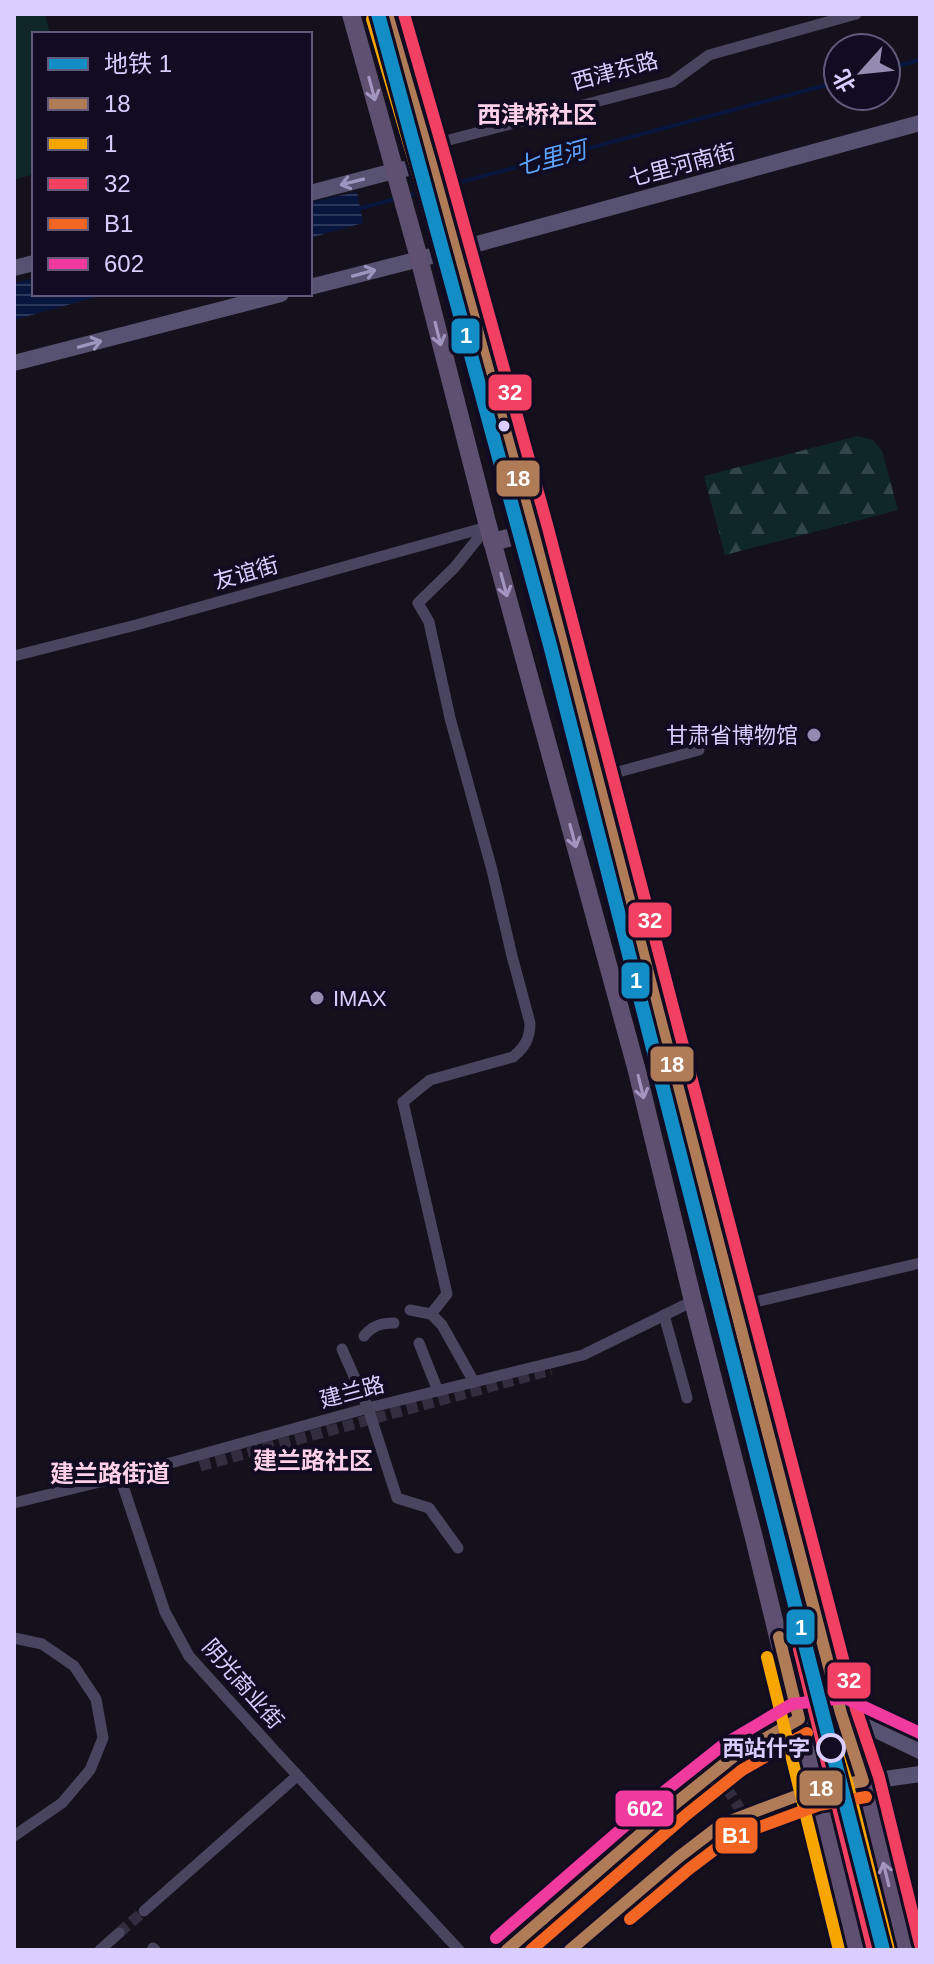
<svg xmlns="http://www.w3.org/2000/svg" width="934" height="1964" font-family="Arial,'Noto Sans SC',sans-serif">
	<style>
		.grass { fill: #10272a }
		.forest { fill: url(#forest-firs) }
		.water { fill: url(#water-rules) }
		.lines { fill: none; stroke-linecap: round; stroke-linejoin: round }
		.stream { stroke: #08163e; stroke-width: 4 }
		.street-tunnel { stroke: #322d3f; stroke-width: 11; stroke-dasharray: 11 5.5; stroke-linecap: butt }
		.street { stroke: #4a455e; stroke-width: 11 }
		.secondary { stroke: #575271; stroke-width: 16 }
		.primary { stroke: #5f4f70; stroke-width: 18 }
		.bus-1-casing { stroke: #120c22; stroke-width: 18 }
		.bus-2-casing { stroke: #120c22; stroke-width: 18 }
		.bus-3-casing { stroke: #120c22; stroke-width: 18 }
		.bus-4-casing { stroke: #120c22; stroke-width: 18 }
		.bus-5-casing { stroke: #120c22; stroke-width: 18 }
		.bus-1 { stroke: #b07c57; stroke-width: 12 }
		.bus-2 { stroke: #f7a600; stroke-width: 12 }
		.bus-3 { stroke: #f24062; stroke-width: 12 }
		.bus-4 { stroke: #f26522; stroke-width: 12 }
		.bus-5 { stroke: #f13a9d; stroke-width: 12 }
		.metro-1-casing { stroke: #120c22; stroke-width: 20 }
		.metro-1 { stroke: #138dc6; stroke-width: 14 }
		.oneway { stroke: #a295bf }
		.oneway2 { stroke: #9e96bf }
		.bus-dot { fill: #d9ceff; stroke: #120c22; stroke-width: 3 }
		.poi-dot { fill: #948cb0; stroke: #120c22; stroke-width: 3 }
		.stop-dot { fill: #120c22; stroke: #d9ceff; stroke-width: 4 }
		.labels { text-anchor: middle; dominant-baseline: central; stroke-width: 8; stroke-linejoin: round; paint-order: stroke }
		.street-label { font-size: 22px; fill: #d9ceff; stroke: #120c22 }
		.poi-label { font-size: 22px; fill: #d9ceff; stroke: #120c22; text-anchor: end }
		.stop-label { font-size: 22px; font-weight: bold; fill: #d9ceff; stroke: #120c22; text-anchor: end }
		.neighbourhood-label { font-size: 24px; font-weight: bold; fill: #ffd0e9; stroke: #120c22 }
		.water-label { font-size: 24px; font-style: italic; fill: #5ca2ff; stroke: #120c22 }
		.line-badge { stroke: #120c22; stroke-width: 3 }
		.badge-label { font-size: 22px; text-anchor: middle; font-weight: bold; fill: #fff }
	</style>
	<defs>
		<pattern id="forest-firs" width="22" height="20" patternUnits="userSpaceOnUse" patternTransform="scale(2)"><rect width="22" height="20" fill="#10272a"/><path d="M5 1l3.5 6h-7zM16 11l3.5 6h-7z" fill="#32454a"/></pattern>
		<pattern id="water-rules" width="6" height="5" patternUnits="userSpaceOnUse" patternTransform="scale(2)"><rect width="6" height="5" fill="#08163e"/><path d="M0 2.5h6" fill="none" stroke="#2b375b"/></pattern>
	</defs>
	<rect width="100%" height="100%" fill="#14111d"/>
	<!-- grass -->
	<polygon class="grass" points="14,14 45,14 50,34 34,34 34,174 14,180"/>
	<!-- forest -->
	<polygon class="forest" points="858,436 873,440 882,451 898,510 725,555 704,476"/>
	<!-- water -->
	<g class="water">
		<polygon points="357,192 363,223 310,238 310,202"/>
		<polygon points="34,278 34,294 107,294 14,320 14,283"/>
	</g>
	<g class="lines">
		<!-- stream -->
		<g class="stream">
			<polyline points="886,69 920,60"/>
			<polyline points="442,187 838,82"/>
			<polyline points="407,196 433,189"/>
			<polyline points="357,209 399,198"/>
		</g>
		<!-- street-tunnel -->
		<g class="street-tunnel">
			<polyline points="200,1466 551,1370"/>
			<polyline points="709,1760 757,1836"/>
			<polyline points="119,1933 144,1911"/>
		</g>
		<!-- street -->
		<g class="street">
			<polyline points="426,146 672,82 709,55 856,14"/>
			<polyline points="14,656 136,625 487,527"/>
			<polyline points="596,778 699,750"/>
			<polyline points="734,1307 920,1263"/>
			<polyline points="410,1310 431,1314 442,1325 474,1382"/>
			<path d="M431,1314l16,-20 -44,-192 27,-22 83,-23c12,-10 17,-19 17,-34l-18,-67 -20,-86 -42,-152 -21,-96 -11,-19 36,-35 34,-42"/>
			<polyline points="664,1315 687,1398"/>
			<path d="M364,1336c8,-10 17,-13 30,-13"/>
			<polyline points="419,1343 438,1391"/>
			<polyline points="342,1349 368,1408 397,1498 429,1508 458,1548"/>
			<polyline points="120,1477 165,1612 189,1656 273,1749 459,1950"/>
			<polyline points="14,1503 120,1477 368,1408 583,1355 693,1301"/>
			<polyline points="14,1638 42,1644 74,1666 96,1699 103,1738 90,1770 62,1803 14,1836"/>
			<polyline points="144,1911 297,1776"/>
			<polyline points="153,1948 155,1950"/>
			<polyline points="100,1950 119,1933"/>
		</g>
		<!-- secondary -->
		<g class="secondary">
			<polyline points="310,193 394,171 431,164"/>
			<polyline points="14,268 34,263"/>
			<polyline points="310,287 455,250 920,123"/>
			<polyline points="14,363 281,294"/>
			<polyline points="507,1950 676,1803 733,1757 799,1719 841,1713 920,1751"/>
			<polyline points="570,1950 679,1857 722,1824 815,1789 920,1774"/>
		</g>
		<!-- primary -->
		<g class="primary">
			<polyline points="351,14 419,258 488,526 637,1071 693,1301 754,1538 815,1789 856,1950"/>
			<polyline points="387,14 431,164 533,532 841,1713 863,1781 905,1950"/>
			<polyline points="492,542 533,532"/>
		</g>
		<defs>
			<g id="bus-1">
				<polyline points="387,14 431,164 533,532 841,1713 863,1781 815,1789 722,1824 679,1857 570,1950"/>
				<polyline points="507,1950 676,1803 733,1757 799,1719 779,1637"/>
			</g>
			<g id="bus-2">
				<polyline points="372,19 416,168 518,536 826,1717 848,1785 889,1950"/>
				<polyline points="767,1657 839,1950"/>
			</g>
			<g id="bus-3">
				<polyline points="404,14 446,160 548,528 856,1709 879,1777 920,1944"/>
				<polyline points="799,1649 872,1946"/>
			</g>
			<g id="bus-4">
				<polyline points="630,1919 689,1869 730,1838 819,1805 866,1797"/>
				<polyline points="531,1950 686,1815 742,1770 807,1733"/>
			</g>
			<polyline id="bus-5" points="496,1938 665,1791 723,1745 792,1704 845,1698 920,1733"/>
		</defs>
		<!-- bus-1 casing -->
		<use href="#bus-1" class="bus-1-casing"/>
		<!-- bus-2 casing -->
		<use href="#bus-2" class="bus-2-casing"/>
		<!-- bus-3 casing -->
		<use href="#bus-3" class="bus-3-casing"/>
		<!-- bus-4 casing -->
		<use href="#bus-4" class="bus-4-casing"/>
		<!-- bus-5 casing -->
		<use href="#bus-5" class="bus-5-casing"/>
		<!-- bus-1 -->
		<use href="#bus-1" class="bus-1"/>
		<!-- bus-2 -->
		<use href="#bus-2" class="bus-2"/>
		<!-- bus-3 -->
		<use href="#bus-3" class="bus-3"/>
		<!-- bus-4 -->
		<use href="#bus-4" class="bus-4"/>
		<!-- bus-5 -->
		<use href="#bus-5" class="bus-5"/>
		<defs>
			<polyline id="metro-1" points="378,14 550,645 883,1950"/>
		</defs>
		<!-- metro-1 casing -->
		<use href="#metro-1" class="metro-1-casing"/>
		<!-- metro-1 -->
		<use href="#metro-1" class="metro-1"/>
	</g>
	<!-- one-way arrows -->
	<defs><path id="oneway-shaft" d="M-6 0H5M1.5-3L5.5 0L1.5 3" fill="none" stroke-width="1.6" stroke-linecap="round" stroke-linejoin="round" transform="scale(2)"/></defs>
	<g class="oneway">
		<use href="#oneway-shaft" transform="translate(372 89) rotate(75)"/>
		<use href="#oneway-shaft" transform="translate(438 334) rotate(76)"/>
		<use href="#oneway-shaft" transform="translate(504 585) rotate(75)"/>
		<use href="#oneway-shaft" transform="translate(573 836) rotate(75)"/>
		<use href="#oneway-shaft" transform="translate(641 1087) rotate(76)"/>
		<use href="#oneway-shaft" transform="translate(886 1874) rotate(-104)"/>
	</g>
	<g class="oneway2">
		<use href="#oneway-shaft" transform="translate(352 182) rotate(166)"/>
		<use href="#oneway-shaft" transform="translate(364 273) rotate(-15)"/>
		<use href="#oneway-shaft" transform="translate(90 344) rotate(-15)"/>
	</g>
	<!-- markers -->
	<circle class="bus-dot" cx="504" cy="426" r="7"/>
	<g class="poi-dot">
		<circle cx="814" cy="735" r="8"/>
		<circle cx="317" cy="998" r="8"/>
	</g>
	<circle class="stop-dot" cx="831" cy="1748" r="13"/>
	<g class="labels">
		<!-- street labels -->
		<g class="street-label">
			<text transform="translate(615 71) rotate(-15)">西津东路</text>
			<text transform="translate(682 165) rotate(-15)">七里河南街</text>
			<text transform="translate(246 573) rotate(-16)">友谊街</text>
			<text transform="translate(352 1392) rotate(-15)">建兰路</text>
			<text transform="translate(243 1684) rotate(49)">阴光商业街</text>
		</g>
		<!-- poi labels -->
		<g class="poi-label">
			<text x="798" y="735">甘肃省博物馆</text>
			<text x="333" y="998" text-anchor="start">IMAX</text>
		</g>
		<!-- stop labels -->
		<g class="stop-label">
			<text x="810" y="1748">西站什字</text>
		</g>
		<!-- neighbourhood labels -->
		<g class="neighbourhood-label">
			<text x="537" y="114">西津桥社区</text>
			<text x="313" y="1460">建兰路社区</text>
			<text x="110" y="1473">建兰路街道</text>
		</g>
		<!-- water labels -->
		<g class="water-label">
			<text transform="translate(551 158) rotate(-15)">七里河</text>
		</g>
	</g>
	<g class="line-badge">
		<rect x="450" y="317" width="31" height="38" rx="8" fill="#138dc6"/>
		<rect x="487" y="373" width="46" height="39" rx="8" fill="#f24062"/>
		<rect x="495" y="459" width="46" height="39" rx="8" fill="#b07c57"/>
		<rect x="627" y="901" width="46" height="38" rx="8" fill="#f24062"/>
		<rect x="620" y="961" width="31" height="39" rx="8" fill="#138dc6"/>
		<rect x="649" y="1045" width="46" height="38" rx="8" fill="#b07c57"/>
		<rect x="785" y="1608" width="31" height="38" rx="8" fill="#138dc6"/>
		<rect x="826" y="1661" width="46" height="39" rx="8" fill="#f24062"/>
		<rect x="798" y="1769" width="46" height="38" rx="8" fill="#b07c57"/>
		<rect x="614" y="1789" width="61" height="39" rx="8" fill="#f13a9d"/>
		<rect x="714" y="1816" width="45" height="39" rx="8" fill="#f26522"/>
	</g>
	<g class="badge-label">
		<text x="466" y="343">1</text>
		<text x="510" y="400">32</text>
		<text x="518" y="486">18</text>
		<text x="650" y="928">32</text>
		<text x="636" y="988">1</text>
		<text x="672" y="1072">18</text>
		<text x="801" y="1635">1</text>
		<text x="849" y="1688">32</text>
		<text x="821" y="1796">18</text>
		<text x="645" y="1816">602</text>
		<text x="736" y="1843">B1</text>
	</g>
	<!-- border -->
	<rect width="934" height="1964" fill="none" stroke="#d9ceff" stroke-width="32"/>
	<!-- legend -->
	<rect x="32" y="32" width="280" height="264" fill="#120c22" stroke="#625a7a" stroke-width="2"/>
	<rect x="48" y="58" width="40" height="12" fill="#138dc6" stroke="#625a7a" stroke-width="2"/>
	<text x="104" y="72" font-size="24" fill="#d9ceff">地铁 1</text>
	<rect x="48" y="98" width="40" height="12" fill="#b07c57" stroke="#625a7a" stroke-width="2"/>
	<text x="104" y="112" font-size="24" fill="#d9ceff">18</text>
	<rect x="48" y="138" width="40" height="12" fill="#f7a600" stroke="#625a7a" stroke-width="2"/>
	<text x="104" y="152" font-size="24" fill="#d9ceff">1</text>
	<rect x="48" y="178" width="40" height="12" fill="#f24062" stroke="#625a7a" stroke-width="2"/>
	<text x="104" y="192" font-size="24" fill="#d9ceff">32</text>
	<rect x="48" y="218" width="40" height="12" fill="#f26522" stroke="#625a7a" stroke-width="2"/>
	<text x="104" y="232" font-size="24" fill="#d9ceff">B1</text>
	<rect x="48" y="258" width="40" height="12" fill="#f13a9d" stroke="#625a7a" stroke-width="2"/>
	<text x="104" y="272" font-size="24" fill="#d9ceff">602</text>
	<!-- north arrow -->
	<g transform="translate(862 72) rotate(243)"><circle r="38" fill="#120c22" stroke="#625a7a" stroke-width="2"/>
	<path d="M0-6L14 30L0 20L-14 30Z" fill="#948cb0"/>
	<text y="-12" font-size="22" font-weight="bold" text-anchor="middle" fill="#d9ceff">北</text>
	</g>
</svg>
